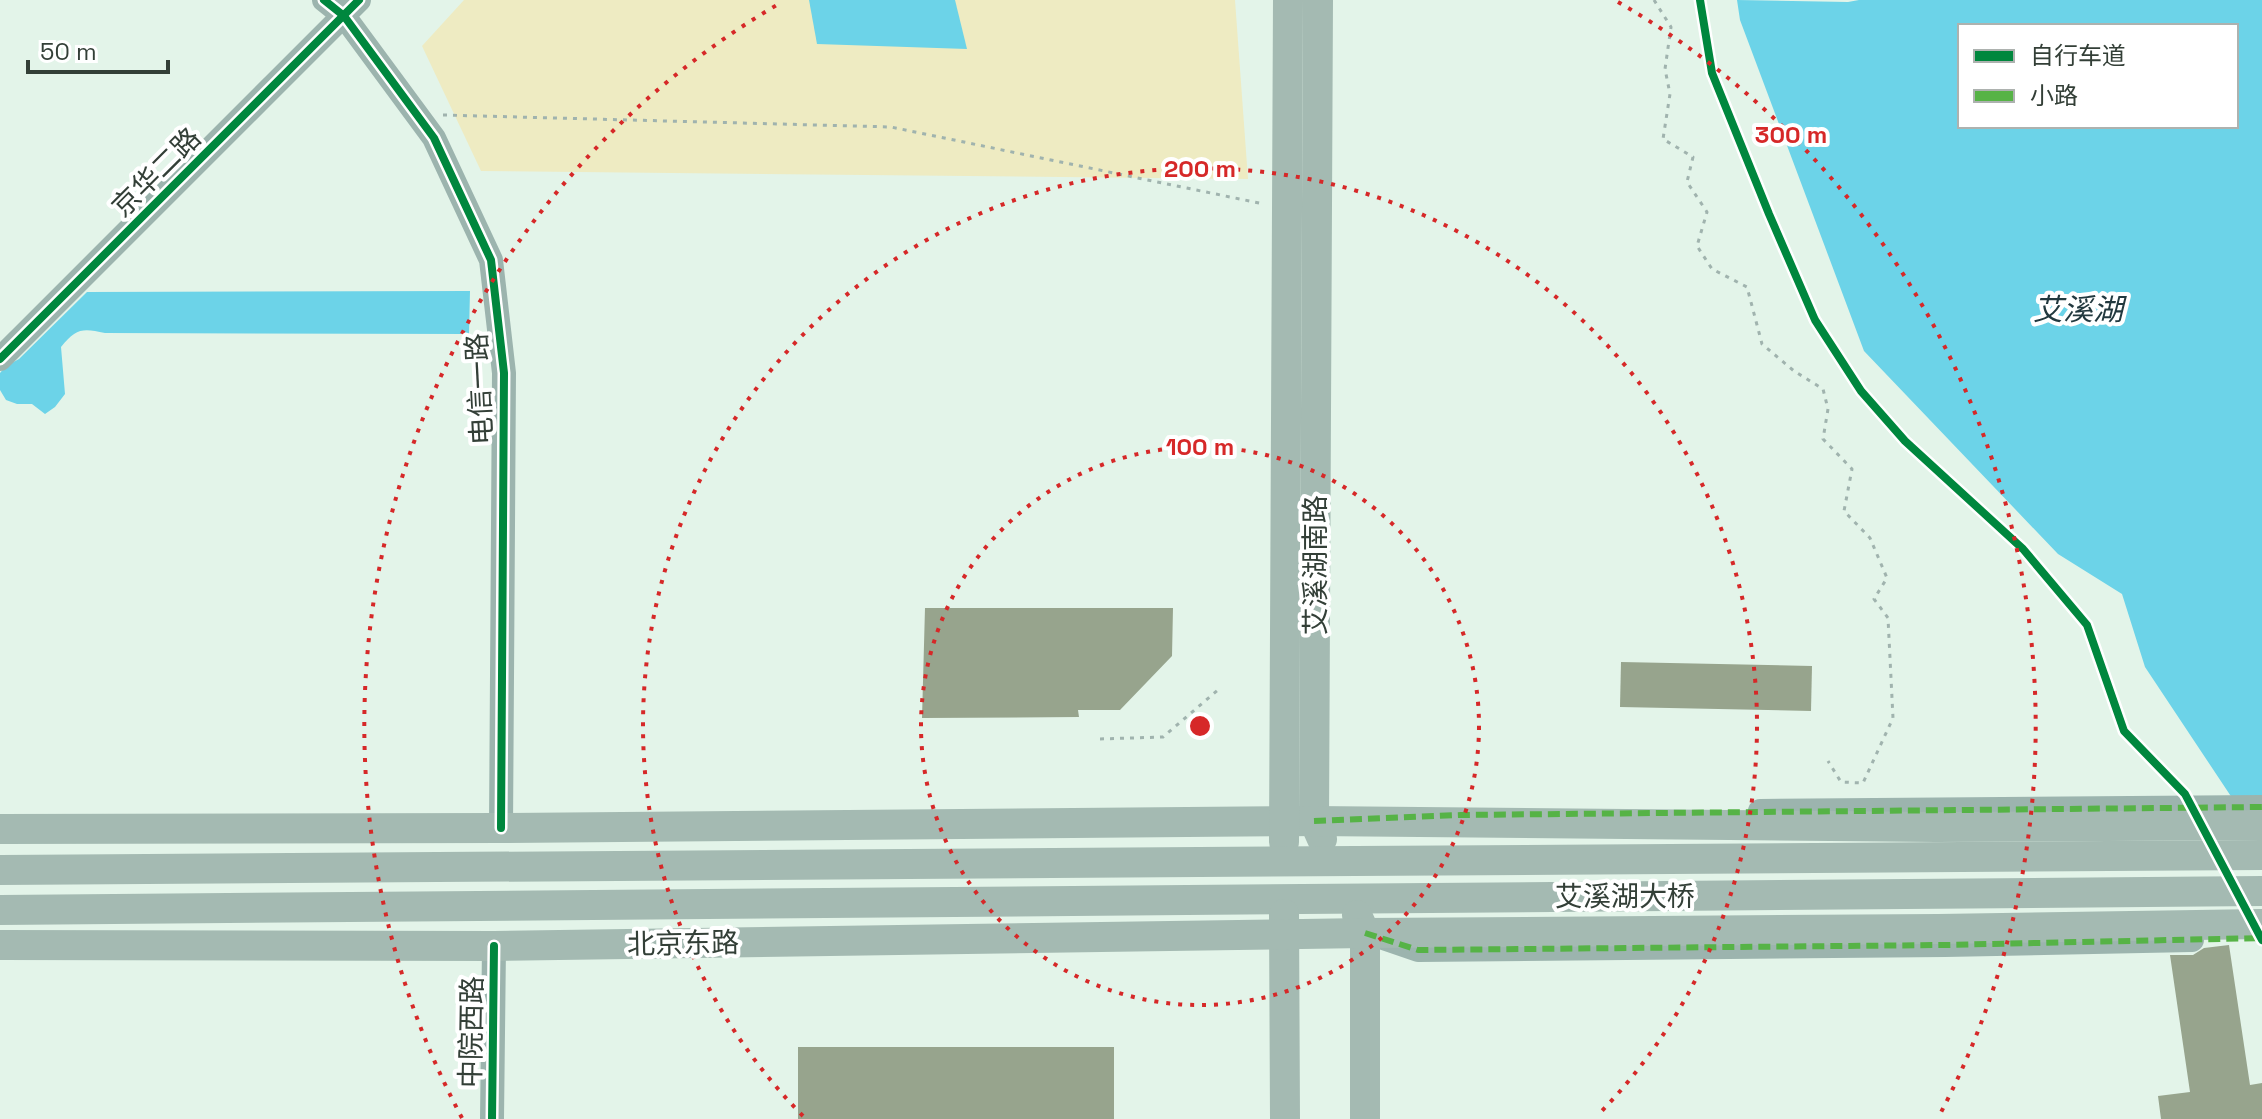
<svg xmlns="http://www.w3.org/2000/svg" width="2262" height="1119" font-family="'Space Grotesk','Noto Sans SC',sans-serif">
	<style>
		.green { fill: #eeebc2 }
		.water { fill: #6cd3e8; fill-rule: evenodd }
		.building { fill: #97a48d }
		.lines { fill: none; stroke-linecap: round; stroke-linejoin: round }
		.path { stroke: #a0b3ae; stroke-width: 3; stroke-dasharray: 4 6; stroke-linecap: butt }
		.minor { stroke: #9cb4ae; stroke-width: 24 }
		.major { stroke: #a4bab2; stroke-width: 30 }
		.quiet { stroke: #56b346; stroke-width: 6; stroke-dasharray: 12 6; stroke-linecap: butt }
		.cycleway-casing { stroke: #fff; stroke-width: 13 }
		.cycleway { stroke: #00873e; stroke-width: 8 }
		.ring { fill: none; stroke: #d62828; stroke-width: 4; stroke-dasharray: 4 8 }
		.labels { text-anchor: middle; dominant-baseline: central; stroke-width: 8; stroke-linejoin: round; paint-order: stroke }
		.street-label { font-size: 28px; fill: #333f37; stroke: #fff }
		.water-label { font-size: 30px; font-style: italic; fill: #22393f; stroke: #fff }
		.centre { fill: #d62828; stroke: #fff; stroke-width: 4 }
		.ring-label { font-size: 24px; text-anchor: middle; font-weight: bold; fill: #d62828; stroke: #fff; stroke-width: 8; stroke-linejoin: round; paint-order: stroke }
	</style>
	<rect width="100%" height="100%" fill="#e3f4e9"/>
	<!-- green -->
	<polygon class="green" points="464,0 1235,0 1248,179 481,171 422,46"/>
	<!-- water -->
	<g class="water">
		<polygon points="809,0 955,0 967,49 817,44"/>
		<path d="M1737,0l111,2 11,-2h403v843l-117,-176 -23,-73 -64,-40 -194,-203 -124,-331zM1960,26h276v100h-276z"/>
		<path d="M470,291l-1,43 -364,-1c-22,-5 -29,-5 -44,14l4,47 -10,13 -10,7 -13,-10h-15l-11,-4 -6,-10v-17l6,-7 13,-7 68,-67z"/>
	</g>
	<!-- building -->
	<g class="building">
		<polygon points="925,608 1173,608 1172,656 1120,710 1078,710 1079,717 922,718"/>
		<polygon points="1621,662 1812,666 1811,711 1620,707"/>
		<polygon points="2229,945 2250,1085 2262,1083 2262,1119 2161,1119 2158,1096 2190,1092 2170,955 2193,955 2204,948"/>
		<rect x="798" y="1047" width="316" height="72"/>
	</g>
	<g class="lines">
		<!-- path -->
		<g class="path">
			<polyline points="1654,0 1671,27 1665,69 1670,94 1663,139 1693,157 1687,182 1707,212 1697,246 1712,269 1747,287 1762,344 1794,371 1823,389 1828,409 1823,439 1852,469 1844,511 1870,538 1887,578 1874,599 1888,618 1893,718 1863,783 1841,782 1828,761"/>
			<polyline points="443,115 891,127 1264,204"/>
			<polyline points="1100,739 1163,737 1219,689"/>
		</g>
		<!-- minor -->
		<g class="minor">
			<polyline points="324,0 344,16 434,138 491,260 504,373 501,828"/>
			<polyline points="0,359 359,0"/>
			<polyline points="1760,811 2262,807"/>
			<polyline points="1383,938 1418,950 1945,945 2192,940"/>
			<polyline points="492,1119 494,946"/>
		</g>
		<!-- major -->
		<g class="major">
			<polyline points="1318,0 1314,821 1322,839"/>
			<polyline points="0,829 501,828 1314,821 1936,827 2262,825"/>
			<polyline points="1284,842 1288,0"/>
			<polyline points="0,870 2262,855"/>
			<polyline points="0,910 2262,891"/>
			<polyline points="1284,914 1285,1119"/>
			<polyline points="1357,915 1365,933 1365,1119"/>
			<polyline points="0,945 494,946 1365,933 1938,929 2262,924"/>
		</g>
		<!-- quiet -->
		<g class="quiet">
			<polyline points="1314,821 1461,815 2262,807"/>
			<polyline points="1365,933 1418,950 1945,945 2262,938"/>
		</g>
		<defs>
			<g id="cycleway">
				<polyline points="324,0 344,16 434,138 491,260 504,373 501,828"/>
				<polyline points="1700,0 1712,73 1769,214 1815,320 1861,391 1905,441 2023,549 2087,625 2124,731 2185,794 2262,940"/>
				<polyline points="0,359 359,0"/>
				<polyline points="492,1119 494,946"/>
			</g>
		</defs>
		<!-- cycleway casing -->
		<use href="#cycleway" class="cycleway-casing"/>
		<!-- cycleway -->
		<use href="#cycleway" class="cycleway"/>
	</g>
	<!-- distance rings -->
	<g class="ring">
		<circle cx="1200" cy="726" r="279"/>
		<path d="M803 1116A557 557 0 1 1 1597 1116"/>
		<path d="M462 1118A836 836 0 0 1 782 2M1618 2A836 836 0 0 1 1938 1118"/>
	</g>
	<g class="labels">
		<!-- street labels -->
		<g class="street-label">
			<text transform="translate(156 172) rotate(-45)">京华二路</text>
			<text transform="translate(479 389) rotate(-93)">电信一路</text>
			<text transform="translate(1315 565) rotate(-90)">艾溪湖南路</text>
			<text x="1625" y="896">艾溪湖大桥</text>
			<text transform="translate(683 943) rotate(-1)">北京东路</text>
			<text transform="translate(471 1032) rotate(-89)">中院西路</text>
		</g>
		<!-- water labels -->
		<g class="water-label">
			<text x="2078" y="309">艾溪湖</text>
		</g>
	</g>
	<circle cx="1200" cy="726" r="12" class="centre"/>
	<g class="ring-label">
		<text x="1791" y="143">300 m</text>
		<text x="1200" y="177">200 m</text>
		<text x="1200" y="455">100 m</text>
	</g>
	<!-- legend -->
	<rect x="1958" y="24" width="280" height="104" fill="#ffffff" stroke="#adb2af" stroke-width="2"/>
	<rect x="1974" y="50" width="40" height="12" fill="#00873e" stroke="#adb2af" stroke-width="2"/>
	<text x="2030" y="64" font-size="24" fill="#333f37">自行车道</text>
	<rect x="1974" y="90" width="40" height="12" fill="#56b346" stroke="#adb2af" stroke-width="2"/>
	<text x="2030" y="104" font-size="24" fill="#333f37">小路</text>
	<!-- scale -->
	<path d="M28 60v12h140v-12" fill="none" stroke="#333f37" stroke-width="4"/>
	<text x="40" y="60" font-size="24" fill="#333f37" stroke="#ffffff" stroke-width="6" paint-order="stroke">50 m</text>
</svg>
